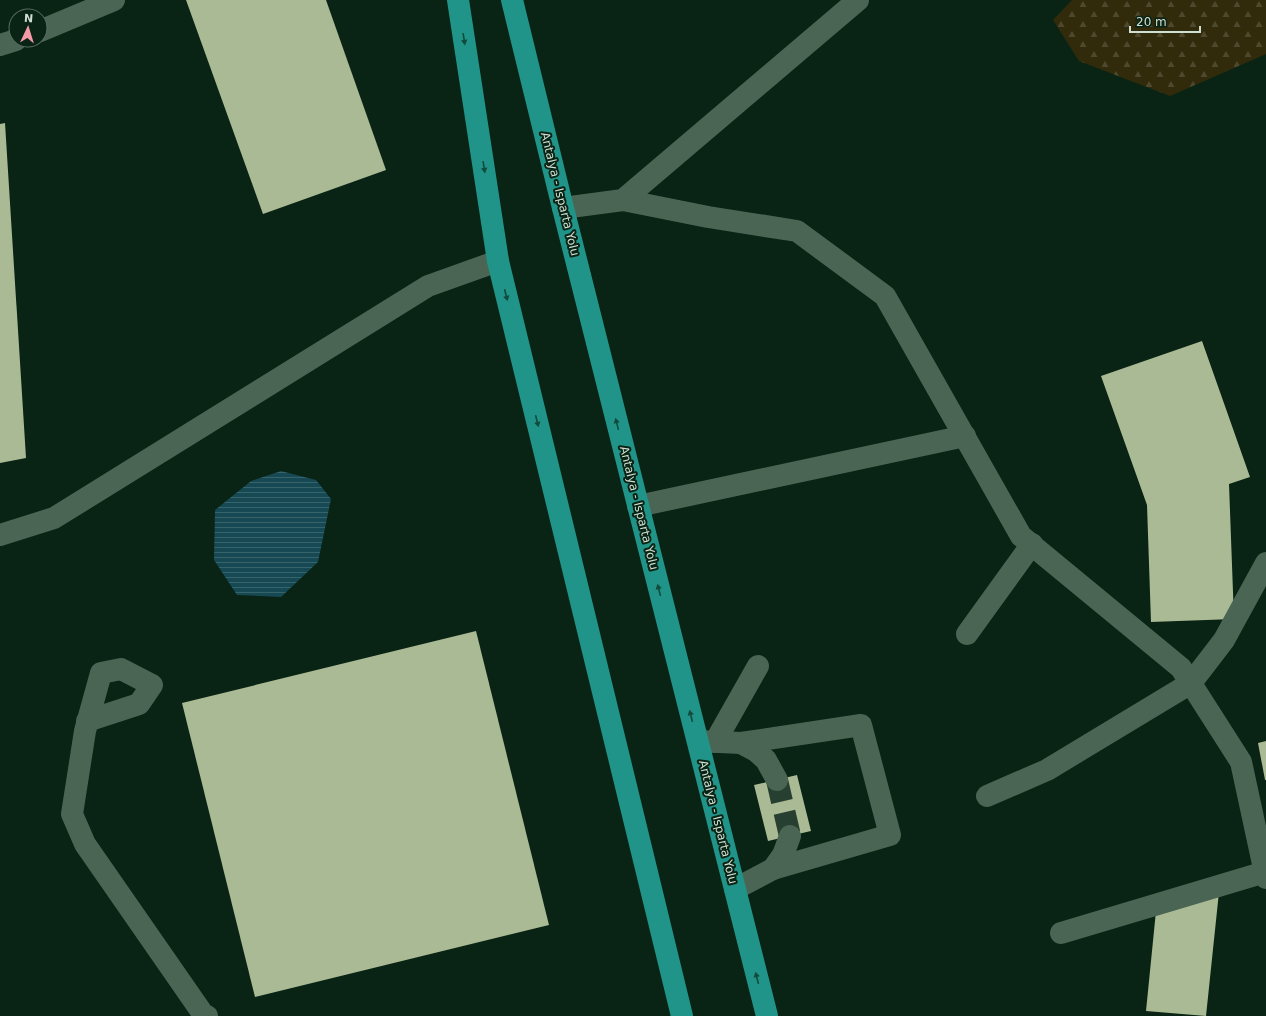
<svg xmlns="http://www.w3.org/2000/svg" width="1266" height="1016" font-family="'DejaVu Sans',sans-serif">
	<style>
		.forest { fill: url(#forest-firs) }
		.water { fill: url(#water-rules) }
		.building { fill: #aaba94 }
		.lines { fill: none; stroke-linecap: round; stroke-linejoin: round }
		.minor-tunnel { stroke: #273f31; stroke-width: 22; stroke-dasharray: 22 11; stroke-linecap: butt }
		.minor { stroke: #4a6553; stroke-width: 22 }
		.highway { stroke: #209488; stroke-width: 22 }
		.oneway { fill: #114b3d }
		.labels { text-anchor: middle; dominant-baseline: central; stroke-width: 4; stroke-linejoin: round; paint-order: stroke }
		.street-label { font-size: 12px; fill: #d0dfd4; stroke: #092314 }
	</style>
	<defs>
		<pattern id="forest-firs" width="22" height="20" patternUnits="userSpaceOnUse"><rect width="22" height="20" fill="#312b0b"/><path d="M5 1l3.5 6h-7zM16 11l3.5 6h-7z" fill="#4e492e"/></pattern>
		<pattern id="water-rules" width="6" height="5" patternUnits="userSpaceOnUse"><rect width="6" height="5" fill="#164953"/><path d="M0 2.5h6" fill="none" stroke="#37636b"/></pattern>
	</defs>
	<rect width="100%" height="100%" fill="#092314"/>
	<!-- forest -->
	<polygon class="forest" points="1072,0 1266,0 1266,54 1170,96 1079,61 1053,20"/>
	<!-- water -->
	<polygon class="water" points="281,471 316,480 331,499 318,562 281,597 237,595 214,560 215,510 251,481"/>
	<!-- building -->
	<g class="building">
		<polygon points="186,0 326,0 386,170 263,214"/>
		<polygon points="5,123 26,458 0,463 0,124"/>
		<polygon points="1202,341 1250,477 1229,484 1234,619 1151,622 1147,505 1101,376"/>
		<polygon points="476,631 549,925 255,997 182,703"/>
		<polygon points="1266,741 1266,780 1265,780 1258,743"/>
		<polygon points="797,775 811,831 768,841 754,785"/>
		<polygon points="1219,892 1206,1016 1146,1011 1156,911"/>
	</g>
	<g class="lines">
		<!-- minor-tunnel -->
		<polyline class="minor-tunnel" points="777,780 790,836"/>
		<!-- minor -->
		<g class="minor">
			<polyline points="40,31 114,0"/>
			<polyline points="0,45 16,40"/>
			<polyline points="623,200 708,217 797,231 885,296 1021,536 1181,668 1241,762 1266,878"/>
			<polyline points="563,208 623,200 858,0"/>
			<polyline points="638,506 965,436"/>
			<polyline points="0,535 54,518 428,286 498,261"/>
			<polyline points="967,634 1032,544"/>
			<polyline points="87,721 139,704 152,685 121,669 101,673 85,731 72,814 85,844 203,1014 207,1016"/>
			<polyline points="698,741 741,743 756,751 766,760 777,780"/>
			<polyline points="715,742 758,666"/>
			<polyline points="741,743 861,725 890,835 773,869"/>
			<polyline points="987,796 1047,770 1191,683 1224,640 1266,563"/>
			<polyline points="735,889 773,869 783,855 790,836"/>
			<polyline points="1061,933 1265,872"/>
		</g>
		<!-- highway -->
		<g class="highway">
			<polyline points="458,0 498,261 682,1016"/>
			<polyline points="512,0 563,208 767,1016"/>
		</g>
	</g>
	<!-- one-way arrows -->
	<defs><path id="oneway-solid" d="M-6-.8H1V-3.2L6.5 0L1 3.2V.8H-6Z"/></defs>
	<g class="oneway">
		<use href="#oneway-solid" transform="translate(464 39) rotate(81)"/>
		<use href="#oneway-solid" transform="translate(484 167) rotate(81)"/>
		<use href="#oneway-solid" transform="translate(506 295) rotate(76)"/>
		<use href="#oneway-solid" transform="translate(537 421) rotate(76)"/>
		<use href="#oneway-solid" transform="translate(617 424) rotate(-104)"/>
		<use href="#oneway-solid" transform="translate(659 590) rotate(-104)"/>
		<use href="#oneway-solid" transform="translate(691 716) rotate(-104)"/>
		<use href="#oneway-solid" transform="translate(757 978) rotate(-104)"/>
	</g>
	<g class="labels">
		<!-- street labels -->
		<g class="street-label">
			<text transform="translate(560 194) rotate(76)">Antalya - Isparta Yolu</text>
			<text transform="translate(639 508) rotate(76)">Antalya - Isparta Yolu</text>
			<text transform="translate(718 822) rotate(76)">Antalya - Isparta Yolu</text>
		</g>
	</g>
	<!-- north arrow -->
	<g transform="translate(28 28) rotate(4)"><circle r="19" fill="#092314" stroke="#596e61"/>
	<path d="M0-3L7 15L0 10L-7 15Z" fill="#f39aa7"/>
	<text y="-6" font-size="11" font-weight="bold" text-anchor="middle" fill="#d0dfd4">N</text>
	</g>
	<!-- scale -->
	<path d="M1130 26v6h70v-6" fill="none" stroke="#d0dfd4" stroke-width="2"/>
	<text x="1136" y="26" font-size="12" fill="#d0dfd4" stroke="#092314" stroke-width="3" paint-order="stroke">20 m</text>
</svg>
